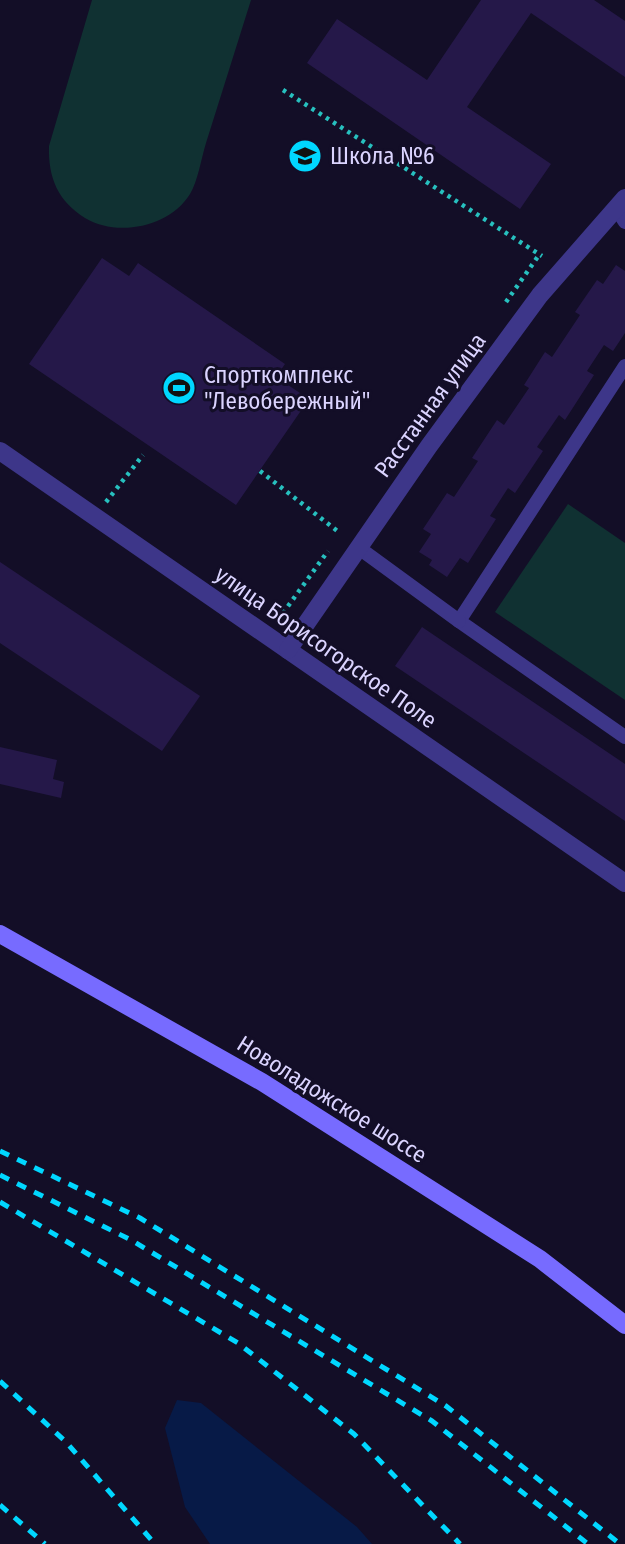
<svg xmlns="http://www.w3.org/2000/svg" width="625" height="1544" font-family="'Fira Sans Condensed',sans-serif">
	<style>
		.green { fill: #103132 }
		.water { fill: #071a47 }
		.building { fill: #251849 }
		.lines { fill: none; stroke-linecap: round; stroke-linejoin: round }
		.path { stroke: #27c0bf; stroke-width: 4.5; stroke-dasharray: 3.5 5; stroke-linecap: butt }
		.service { stroke: #3d3689; stroke-width: 14 }
		.minor { stroke: #3d3689; stroke-width: 18 }
		.secondary { stroke: #776bff; stroke-width: 18 }
		.rail { stroke: #00d7ff; stroke-width: 5; stroke-dasharray: 10 9; stroke-linecap: butt }
		.labels { text-anchor: middle; dominant-baseline: central; stroke-width: 6; stroke-linejoin: round; paint-order: stroke }
		.poi-label { font-size: 23px; fill: #dbd4ff; stroke: #130e27; text-anchor: start }
		.street-label { font-size: 23px; fill: #dbd4ff; stroke: #130e27 }
	</style>
	<rect width="100%" height="100%" fill="#130e27"/>
	<!-- green -->
	<g class="green">
		<path d="M92,0h159c-15,48 -30,95 -45,143 -5,16 -8,38 -16,51 -21,34 -74,43 -105,24 -27,-17 -37,-40 -36,-72z"/>
		<polygon points="568,504 625,543 625,700 495,612"/>
	</g>
	<!-- water -->
	<polygon class="water" points="177,1400 201,1403 357,1527 372,1544 210,1544 185,1507 165,1428"/>
	<!-- building -->
	<g class="building">
		<polygon points="481,0 594,0 625,21 625,77 531,13 467,107 551,164 520,209 307,63 337,19 427,80"/>
		<polygon points="102,258 129,276 138,263 285,364 276,377 309,399 236,505 29,364"/>
		<polygon points="616,265 625,271 625,333 613,351 604,345 587,371 594,375 565,420 559,415 537,447 543,451 515,493 508,488 490,516 496,519 468,563 460,558 447,577 429,565 432,560 419,552 431,534 423,529 447,493 454,497 478,461 472,458 497,420 504,425 529,388 524,385 545,352 552,357 580,315 575,312 597,280 603,284"/>
		<polygon points="0,562 200,696 162,751 0,643"/>
		<polygon points="422,627 625,764 625,821 395,666"/>
		<polygon points="0,747 57,760 53,779 64,782 61,798 0,784"/>
	</g>
	<g class="lines">
		<!-- path -->
		<g class="path">
			<polyline points="283,90 542,256"/>
			<polyline points="506,302 539,255"/>
			<polyline points="260,471 340,533"/>
			<polyline points="106,502 143,455"/>
			<polyline points="278,620 328,551"/>
		</g>
		<!-- service -->
		<g class="service">
			<polyline points="616,208 625,222"/>
			<polyline points="625,366 459,621 625,737"/>
			<polyline points="359,548 459,621"/>
		</g>
		<!-- minor -->
		<g class="minor">
			<polyline points="0,451 625,883"/>
			<polyline points="288,650 429,446 540,295 625,198"/>
		</g>
		<!-- secondary -->
		<polyline class="secondary" points="0,934 262,1082 540,1259 625,1325"/>
		<!-- rail -->
		<g class="rail">
			<polyline points="0,1151 140,1218 446,1406 620,1544"/>
			<polyline points="0,1175 131,1240 432,1421 588,1544"/>
			<polyline points="0,1202 238,1343 354,1434 460,1544"/>
			<polyline points="0,1381 66,1442 155,1544"/>
			<polyline points="0,1505 45,1544"/>
		</g>
	</g>
	<!-- icons -->
	<defs>
		<symbol id="school-disc" viewBox="-11 -11 22 22"><circle r="9.5" fill="#00d7ff" stroke="#130e27"/><path d="M0-5L7-2L0 1L-7-2ZM-4 1L0 2.5L4 1V4Q0 6-4 4Z" fill="#111"/></symbol>
		<symbol id="stadium-disc" viewBox="-11 -11 22 22"><circle r="9.5" fill="#00d7ff" stroke="#130e27"/><path d="M0-5a6.5 5 0 1 0 0 10a6.5 5 0 1 0 0-10ZM-3.5-1.8h7v3.6h-7Z" fill="#111"/></symbol>
	</defs>
	<g fill-rule="evenodd">
		<use href="#school-disc" x="286" y="137" width="38" height="38"/>
		<use href="#stadium-disc" x="160" y="369" width="38" height="38"/>
	</g>
	<g class="labels">
		<!-- poi labels -->
		<g class="poi-label">
			<text x="330" y="156">Школа №6</text>
			<text x="204" y="375">Спорткомплекс<tspan x="204" dy="26">"Левобережный"</tspan></text>
		</g>
		<!-- street labels -->
		<g class="street-label">
			<text transform="translate(430 405) rotate(-54)">Расстанная улица</text>
			<text transform="translate(326 647) rotate(35)">улица Борисогорское Поле</text>
			<text transform="translate(332 1099) rotate(32)">Новоладожское шоссе</text>
		</g>
	</g>
</svg>
